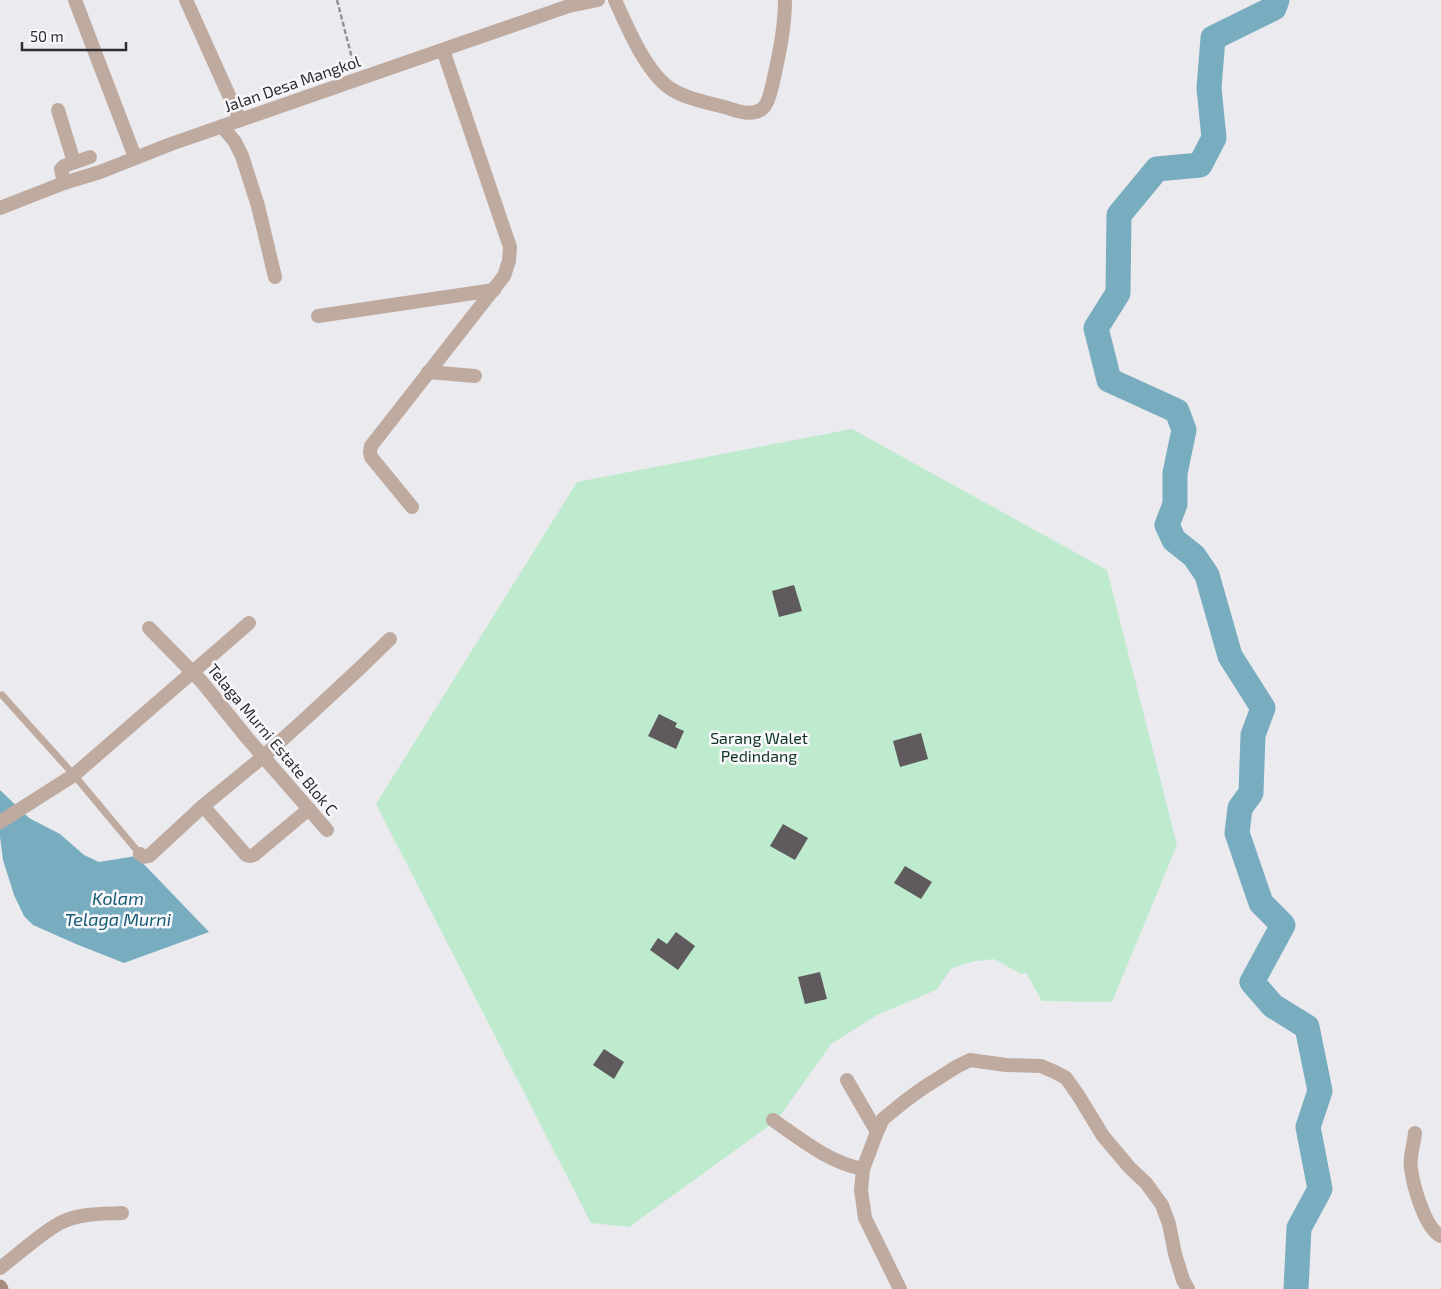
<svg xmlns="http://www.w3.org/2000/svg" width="1441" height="1289" font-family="'Exo 2',sans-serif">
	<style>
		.green { fill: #beeace }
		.water { fill: #78adc0 }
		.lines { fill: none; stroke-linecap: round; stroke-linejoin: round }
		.river { stroke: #78adc0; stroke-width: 25 }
		.building { fill: #5e5a5d }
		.path { stroke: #949497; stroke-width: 2.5; stroke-dasharray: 5 2.5; stroke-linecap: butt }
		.service { stroke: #bfaaa0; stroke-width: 7 }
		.minor { stroke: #bfaaa0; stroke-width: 14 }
		.secondary { stroke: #a88a7c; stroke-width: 15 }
		.labels { text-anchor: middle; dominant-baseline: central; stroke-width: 5; stroke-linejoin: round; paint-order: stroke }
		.street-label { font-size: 16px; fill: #2e2e30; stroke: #f8f7fb }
		.park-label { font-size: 16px; fill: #103522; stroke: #f8f7fb }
		.water-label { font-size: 18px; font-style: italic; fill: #175c71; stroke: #f8f7fb }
	</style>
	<rect width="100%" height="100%" fill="#ebeaee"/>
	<!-- green -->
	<polygon class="green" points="852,429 1107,570 1177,845 1112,1002 1042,1001 1026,973 1021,974 994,959 976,961 958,966 951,969 936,990 877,1015 831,1044 777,1120 629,1227 591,1223 376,804 577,482"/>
	<!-- water -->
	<polygon class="water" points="0,790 29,818 60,834 84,855 99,862 136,856 209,932 124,963 76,944 33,925 24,916 14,895 3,860 0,837"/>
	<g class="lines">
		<!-- river -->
		<polyline class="river" points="1277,0 1274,8 1213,38 1209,88 1214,138 1200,165 1157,169 1119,215 1118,293 1096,328 1109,380 1177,411 1184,430 1175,473 1175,504 1167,525 1174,540 1194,556 1207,575 1230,656 1263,708 1253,735 1251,793 1240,808 1237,833 1261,903 1283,925 1252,982 1273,1006 1307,1027 1320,1091 1308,1127 1320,1189 1299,1228 1296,1289"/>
	</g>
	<!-- building -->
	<g class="building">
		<polygon points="794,585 802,611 779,617 772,591"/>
		<polygon points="659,714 677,723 675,727 684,731 676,749 648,736"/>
		<polygon points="921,733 928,759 900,767 893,741"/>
		<polygon points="783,824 808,838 795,860 770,846"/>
		<polygon points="905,866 932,882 921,899 894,883"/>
		<polygon points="676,932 695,946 678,970 650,950 658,938 667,944"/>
		<polygon points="820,972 827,999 805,1004 798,977"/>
		<polygon points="604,1049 624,1062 614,1079 593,1065"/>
	</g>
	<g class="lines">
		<!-- path -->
		<polyline class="path" points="337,0 354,66"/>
		<!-- service -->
		<polyline class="service" points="2,695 74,775 140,854"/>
		<!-- minor -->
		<g class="minor">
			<polyline points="75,0 135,157"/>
			<polyline points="186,0 240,120"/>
			<path d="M615,0c12,26 31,73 56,89 16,10 38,14 57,19 11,4 27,9 36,-1 5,-5 7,-17 9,-25 6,-27 12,-54 12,-82"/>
			<polyline points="58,110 74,162"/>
			<polyline points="222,126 235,142 242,156 258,206 275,277"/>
			<polyline points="64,183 61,169 64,166 90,157"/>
			<polyline points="0,208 64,183 100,172 171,144 569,6 598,0"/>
			<polyline points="318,316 494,290"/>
			<polyline points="428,372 475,376"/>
			<polyline points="412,507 371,457 370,452 371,446 504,276 509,261 510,247 443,50"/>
			<polyline points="149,628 202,682 248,739 327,830"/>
			<polyline points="203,806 246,855 250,856 254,855 309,809"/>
			<polyline points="0,822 74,775 249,623"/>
			<polyline points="140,854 144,857 149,856 203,806 264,756 304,720 359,669 390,639"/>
			<polyline points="847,1080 877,1132"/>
			<path d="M773,1120c29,20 55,42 90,49"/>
			<path d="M1415,1133c-1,11 -6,25 -4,35 2,17 14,61 30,68"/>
			<path d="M0,1268c19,-14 41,-35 60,-45 19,-10 42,-9 62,-10"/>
			<polyline points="900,1289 865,1218 861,1190 863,1169 877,1132 883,1119 905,1101 923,1088 956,1067 970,1060 1006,1065 1041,1066 1055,1072 1066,1078 1078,1095 1103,1136 1130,1168 1146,1183 1162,1205 1169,1224 1175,1254 1183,1280 1188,1289"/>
		</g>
		<!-- secondary -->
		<polyline class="secondary" points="0,1287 1,1289"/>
	</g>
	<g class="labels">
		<!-- street labels -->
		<g class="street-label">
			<text transform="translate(292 83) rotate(-19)">Jalan Desa Mangkol</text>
			<text transform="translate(273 739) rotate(50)">Telaga Murni Estate Blok C</text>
		</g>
		<!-- park labels -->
		<g class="park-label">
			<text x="759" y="737">Sarang Walet<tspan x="759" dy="18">Pedindang</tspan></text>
		</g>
		<!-- water labels -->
		<g class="water-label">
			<text x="118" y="898">Kolam<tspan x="118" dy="21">Telaga Murni</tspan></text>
		</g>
	</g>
	<!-- scale -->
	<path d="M22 42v8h104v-8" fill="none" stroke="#2e2e30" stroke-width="2.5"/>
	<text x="30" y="42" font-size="15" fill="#2e2e30" stroke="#f8f7fb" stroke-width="4" paint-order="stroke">50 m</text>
</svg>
